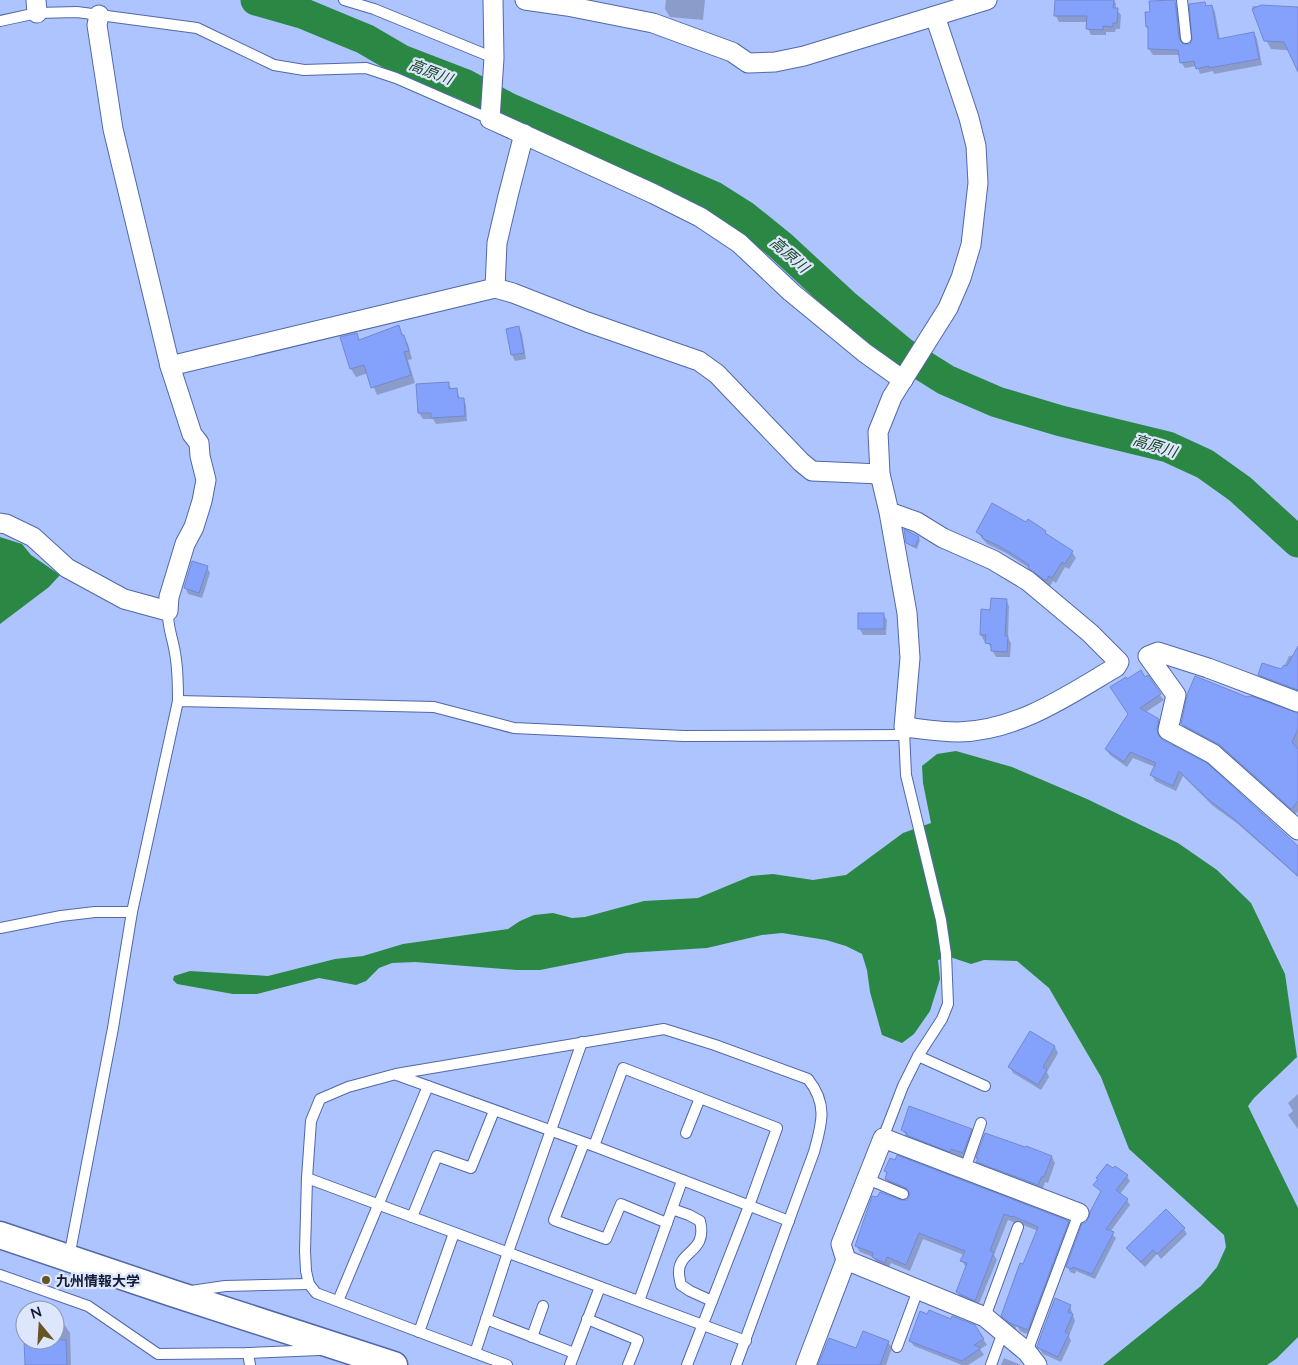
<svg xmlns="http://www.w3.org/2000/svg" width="1298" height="1365" font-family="Lato,'Noto Sans JP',sans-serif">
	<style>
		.water { fill: #2a8844 }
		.shadow { fill: #0003 }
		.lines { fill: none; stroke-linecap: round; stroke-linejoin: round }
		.river { stroke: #2a8844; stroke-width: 31 }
		.building { fill: #84a2fc; stroke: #7189ce }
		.lane-casing { stroke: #5167a9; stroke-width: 12 }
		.street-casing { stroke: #5167a9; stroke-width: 21 }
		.secondary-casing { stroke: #5167a9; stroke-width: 29 }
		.lane { stroke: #fff; stroke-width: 10 }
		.street { stroke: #fff; stroke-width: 19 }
		.secondary { stroke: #fff; stroke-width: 26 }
		.poi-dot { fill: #675422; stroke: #dde6fc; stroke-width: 2 }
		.labels { text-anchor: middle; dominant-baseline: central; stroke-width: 4.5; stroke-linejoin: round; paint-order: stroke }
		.poi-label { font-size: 14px; font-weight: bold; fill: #121b36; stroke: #dde6fc; text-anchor: start }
		.water-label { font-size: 15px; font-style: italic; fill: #184723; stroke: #dde6fc }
	</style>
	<rect width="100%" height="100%" fill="#aec4fe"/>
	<!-- water -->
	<g class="water">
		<polygon points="0,537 22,544 31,555 60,575 49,587 0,624"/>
		<polygon points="956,751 1012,767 1087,799 1178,843 1217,870 1251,903 1285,974 1297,1057 1254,1098 1248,1106 1298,1208 1298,1337 1276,1359 1267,1365 1103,1365 1201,1286 1217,1267 1226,1247 1224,1235 1129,1149 1101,1077 1049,988 1017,961 984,960 971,964 950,957 938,960 940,979 930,1011 914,1034 902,1043 882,1035 870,992 867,970 862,954 846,946 826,940 782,933 762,935 707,948 626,953 540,970 517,970 415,962 392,963 379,968 366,981 356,985 319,978 257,994 233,994 177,984 173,980 174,976 190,971 268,976 335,959 363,956 403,944 508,929 520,921 534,915 553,913 572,918 585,917 644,901 698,898 751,876 773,874 813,880 846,875 903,833 931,823 923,783 922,766 937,754"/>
	</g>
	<!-- shadow -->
	<g class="shadow">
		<polygon points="666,0 705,0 703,20 670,17 665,9"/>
		<polygon points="1056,0 1114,0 1116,4 1116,9 1121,15 1120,29 1116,29 1115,32 1106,32 1106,35 1091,35 1088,29 1088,22 1059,22 1056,16"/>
		<polygon points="1174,1 1178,7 1182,44 1190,45 1207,7 1212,6 1215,12 1220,40 1254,33 1257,39 1262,65 1214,74 1213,71 1200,74 1197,66 1185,68 1181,62 1180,55 1153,55 1149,49 1150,31 1147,27 1151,13"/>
		<polygon points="1252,6 1298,8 1298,51 1271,49 1266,40"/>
		<polygon points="398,327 408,344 412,359 408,360 415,383 377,395 368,373 356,377 351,369 341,338 356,334 360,341"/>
		<polygon points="518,328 522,334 526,359 515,361 512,355"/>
		<polygon points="448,383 452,390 457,390 460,399 463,399 466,405 467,421 436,424 433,419 423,419 419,413"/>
		<polygon points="1026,524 1045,532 1049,537 1072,552 1076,558 1069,569 1065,567 1056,583 1053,581 1050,586 1032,574 1029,568 1006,553 987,544 977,532"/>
		<polygon points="918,538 920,540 917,549 909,545 907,542"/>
		<polygon points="207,567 210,573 202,598 188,594 185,587"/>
		<polygon points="1006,600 1009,606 1008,638 1011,643 1010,657 996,657 987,641 984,641 981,635 991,611"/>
		<polygon points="883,614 887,620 886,635 863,635 860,629"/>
		<polygon points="1298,655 1298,694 1262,680 1259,675 1282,671 1289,656"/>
		<polygon points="1145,678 1164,700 1146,712 1158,720 1162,726 1160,739 1298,848 1298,877 1238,824 1213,806 1183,776 1176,791 1155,781 1152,775 1155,767 1133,758 1127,767 1110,755 1106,749 1129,714 1127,681"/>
		<polygon points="1298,719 1298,813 1297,812 1295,814 1225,751 1186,730 1182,724"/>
		<polygon points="1055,1047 1058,1053 1047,1072 1049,1077 1041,1090 1013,1073 1010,1067"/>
		<polygon points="1298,1094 1298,1129 1288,1115 1293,1111 1288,1103"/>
		<polygon points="902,1130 971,1130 974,1136 966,1159 954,1154 953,1157 911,1141"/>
		<polygon points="1052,1157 1055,1163 1048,1183 1045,1182 1042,1191 981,1168 978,1162"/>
		<polygon points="1114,1170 1127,1176 1130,1181 1120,1194 1127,1200 1130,1205 1110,1232 1116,1238 1095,1279 1076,1271 1075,1274 1070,1272 1068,1267 1085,1225 1102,1193 1095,1185 1098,1180 1097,1178"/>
		<polygon points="885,1171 1068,1222 1072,1229 1031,1336 1020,1331 1017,1326 1015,1329 1006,1322 1002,1315 1038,1231 1016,1222 1016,1223 1008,1220 994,1255 997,1260 978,1306 961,1298 957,1292 966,1267 962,1261 964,1255 923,1239 910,1271 891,1263 888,1269 877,1263 873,1257 860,1252 856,1246 911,1197 910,1194 890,1185 886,1179 888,1175"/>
		<polygon points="1184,1229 1187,1234 1161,1259 1157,1254 1145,1267 1131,1253 1128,1248"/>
		<polygon points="1070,1306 1075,1321 1069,1336 1071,1341 1061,1362 1043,1354 1038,1346"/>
		<polygon points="55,1315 58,1315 70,1333 71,1365 26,1365 29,1340 55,1340"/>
		<polygon points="983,1339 987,1345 980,1349 984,1355 968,1365 962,1365 914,1346 910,1341"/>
		<polygon points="888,1342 892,1348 886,1365 819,1365 857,1349"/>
		<polygon points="1004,1358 1021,1365 1001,1365"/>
	</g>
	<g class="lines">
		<!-- river -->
		<polyline class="river" points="256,0 302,13 343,30 365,39 401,60 466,85 508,108 714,197 744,216 780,245 845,305 903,353 946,380 997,402 1061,421 1168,447 1205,464 1240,489 1298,542"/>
	</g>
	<!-- building -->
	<g class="building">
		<polygon points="1055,0 1114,0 1113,8 1118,8 1117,23 1113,23 1113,27 1103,26 1103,30 1086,29 1087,16 1054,16"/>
		<polygon points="1175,0 1179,39 1183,44 1190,44 1192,40 1189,4 1205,2 1206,6 1212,5 1218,39 1254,32 1259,59 1209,68 1209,66 1196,69 1194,61 1180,63 1178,50 1148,49 1148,27 1146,27 1145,12 1150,12 1149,1"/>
		<polygon points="1261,5 1298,7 1298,72 1284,42 1264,41 1252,9"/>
		<polygon points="399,325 402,335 404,335 409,351 404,352 411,375 371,388 364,365 350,369 340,337 357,333 359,340"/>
		<polygon points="519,326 524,353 511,355 506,329"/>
		<polygon points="449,382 449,389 457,388 458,398 464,398 465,416 431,418 431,413 418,413 416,384"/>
		<polygon points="992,503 1026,522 1028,519 1046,531 1045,533 1073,551 1065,564 1062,562 1052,578 1049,576 1046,581 1028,568 1029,565 1001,547 982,538 983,536 976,532"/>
		<polygon points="904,529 919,537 915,547 906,543"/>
		<polygon points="192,561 208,566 199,593 184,588"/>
		<polygon points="991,598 1007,599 1005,636 1008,636 1007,652 991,651 991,644 985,643 986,635 980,635 981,609 990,610"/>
		<rect x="858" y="613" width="26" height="16"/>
		<polygon points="1298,646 1298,690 1258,675 1262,663 1281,669 1284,665 1287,666"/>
		<polygon points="1141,670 1145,677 1148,675 1161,694 1140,708 1159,719 1157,728 1158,735 1163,740 1207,763 1298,846 1298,876 1233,818 1209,800 1179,771 1173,786 1150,775 1156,763 1130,752 1124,762 1105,749 1128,714 1110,687 1126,677 1127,679"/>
		<polygon points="1195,676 1247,697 1251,696 1298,713 1298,729 1292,742 1298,749 1298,801 1291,809 1220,745 1181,724 1187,695"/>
		<polygon points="1030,1031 1055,1046 1043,1067 1047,1070 1038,1085 1008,1067"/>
		<polygon points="909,1106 972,1129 963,1153 951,1149 950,1152 906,1135 907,1133 901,1130"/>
		<polygon points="985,1133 1025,1147 1026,1146 1052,1156 1044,1177 1042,1176 1038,1185 976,1162 978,1159 976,1158"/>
		<polygon points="897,1155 1069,1221 1028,1330 1010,1323 1001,1316 1020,1263 1023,1264 1038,1227 1013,1216 1012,1217 1004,1214 990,1251 994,1252 975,1301 956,1292 967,1263 960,1261 965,1251 919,1233 906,1265 887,1257 885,1263 872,1257 873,1253 855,1246 872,1196 877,1197 880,1192 901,1200 907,1200 909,1197 910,1193 906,1188 885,1179 887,1172 884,1171 890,1158 895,1160"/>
		<polygon points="1107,1164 1113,1168 1115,1166 1128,1175 1116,1190 1128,1199 1106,1229 1114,1232 1092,1274 1073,1267 1072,1269 1066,1267 1082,1223 1085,1223 1089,1217 1090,1212 1101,1191 1093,1185 1098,1179 1096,1178"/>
		<polygon points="1166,1209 1185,1228 1157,1254 1153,1250 1141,1262 1126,1248"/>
		<polygon points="1055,1298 1071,1305 1068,1312 1073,1314 1065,1332 1069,1334 1058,1357 1038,1348 1037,1346"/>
		<polygon points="929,1310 951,1319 952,1316 975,1325 984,1339 974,1345 981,1348 962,1361 909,1341 920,1311 927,1314"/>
		<polygon points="863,1331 889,1341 880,1365 818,1365 829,1338 856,1348"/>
		<polygon points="24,1340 66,1340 67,1365 25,1365"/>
	</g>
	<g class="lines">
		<defs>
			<g id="lane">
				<polyline points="344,0 374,9 494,58"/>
				<polyline points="1182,0 1186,38"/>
				<polyline points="0,21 37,13 77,12 197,28 274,65 304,70 366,68 396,78 490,119"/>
				<path d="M168,611c-1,15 5,28 7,42 3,16 3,32 3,48"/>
				<polyline points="0,928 61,916 95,912 132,912"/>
				<polyline points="918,1056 985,1086"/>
				<polyline points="397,1075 594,1146 789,1221"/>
				<polyline points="686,1133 700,1098"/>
				<polyline points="883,1138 903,1086 918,1056 942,1019 948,1004 946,954 941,920 906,775 904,731"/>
				<polyline points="584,1143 554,1220 606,1239 621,1204 667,1223"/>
				<polyline points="594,1146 623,1068 777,1128 749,1206 687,1365"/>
				<polyline points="965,1169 981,1123"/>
				<polyline points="307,1178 746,1341"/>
				<polyline points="867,1179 903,1194"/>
				<path d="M672,1209l17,6 11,6c8,32 -22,29 -21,52 0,4 1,8 2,12l9,6 22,10"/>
				<polyline points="412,1217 437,1156 471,1168 494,1111"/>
				<polyline points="69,1257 113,1028 132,912 178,701 434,707 514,728 684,736 904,735"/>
				<polyline points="0,1275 88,1306 158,1354 248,1353 319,1350"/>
				<polyline points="191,1291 225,1286 309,1284"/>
				<polyline points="338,1301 428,1086"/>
				<polyline points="639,1301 682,1181"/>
				<polyline points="985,1317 1018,1227"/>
				<polyline points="486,1319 574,1353"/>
				<polyline points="587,1319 638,1340 628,1365"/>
				<polyline points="419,1332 454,1233"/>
				<polyline points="532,1337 543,1306"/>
				<polyline points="897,1347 918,1290"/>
				<polyline points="1027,1352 1079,1213"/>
				<polyline points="248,1353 250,1365"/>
				<polyline points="475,1353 508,1252 582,1042"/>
				<path d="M507,1365l-191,-72 -7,-9 -3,-13 -1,-20 2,-73 4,-57 9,-22 28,-12 48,-13 268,-45 51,16 93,34c20,25 14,44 6,73l-78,213"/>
				<polyline points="570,1365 600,1287"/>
				<polyline points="991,1365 1003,1332"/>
			</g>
			<g id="street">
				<polyline points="36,0 37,13"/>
				<polyline points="493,0 494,58 490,119 654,194 700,217 739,243 791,292 865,353 903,380"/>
				<polyline points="525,0 567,6 653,23 732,52 748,63 775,62 804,56 987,0"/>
				<polyline points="495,288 497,243 508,196 524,134"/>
				<polyline points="170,366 495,288 513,293 587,322 699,361 717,374 801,462 812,471 880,474"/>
				<path d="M889,512l28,10 26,16 50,22 35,21 62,52 29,29 -3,5c-49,29 -99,64 -158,65 -18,0 -36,-3 -54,-5l6,-69 -3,-45 -18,-101 -9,-38 -2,-42 14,-35 56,-89 13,-30 10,-33 7,-62 -2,-37 -7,-28 -34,-102"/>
				<polyline points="0,523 6,524 33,537 67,568 124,599 168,611 169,597 185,544 194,527 202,501 206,480 200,456 199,443 192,434 170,366 113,129 97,25 99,15"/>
				<polyline points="1298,702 1208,668 1158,652 1148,656 1176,695 1168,730 1213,754 1298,830"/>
				<polyline points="846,1260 985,1317 1027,1352 1037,1365"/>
				<polyline points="806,1365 846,1260 841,1244 883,1138 1079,1213"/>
			</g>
			<polyline id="secondary" points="0,1235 172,1293 394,1365"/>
		</defs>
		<!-- lane casing -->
		<use href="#lane" class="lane-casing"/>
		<!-- street casing -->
		<use href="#street" class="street-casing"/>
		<!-- secondary casing -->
		<use href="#secondary" class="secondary-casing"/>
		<!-- lane -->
		<use href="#lane" class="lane"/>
		<!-- street -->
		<use href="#street" class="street"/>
		<!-- secondary -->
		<use href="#secondary" class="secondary"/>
	</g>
	<!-- markers -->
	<circle class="poi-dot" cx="46" cy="1280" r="5"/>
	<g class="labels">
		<!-- poi labels -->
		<g class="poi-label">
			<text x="56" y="1280">九州情報大学</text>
		</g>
		<!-- water labels -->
		<g class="water-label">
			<text transform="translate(431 71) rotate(21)">高原川</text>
			<text transform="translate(790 254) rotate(41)">高原川</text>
			<text transform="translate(1155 445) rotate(17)">高原川</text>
		</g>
	</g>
	<!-- north arrow -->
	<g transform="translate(40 1325) rotate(342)"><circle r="24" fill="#dde6fc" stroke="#8c95ad"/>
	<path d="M0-4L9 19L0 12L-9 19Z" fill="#675422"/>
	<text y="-8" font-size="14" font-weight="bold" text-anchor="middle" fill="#121b36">N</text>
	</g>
</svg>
